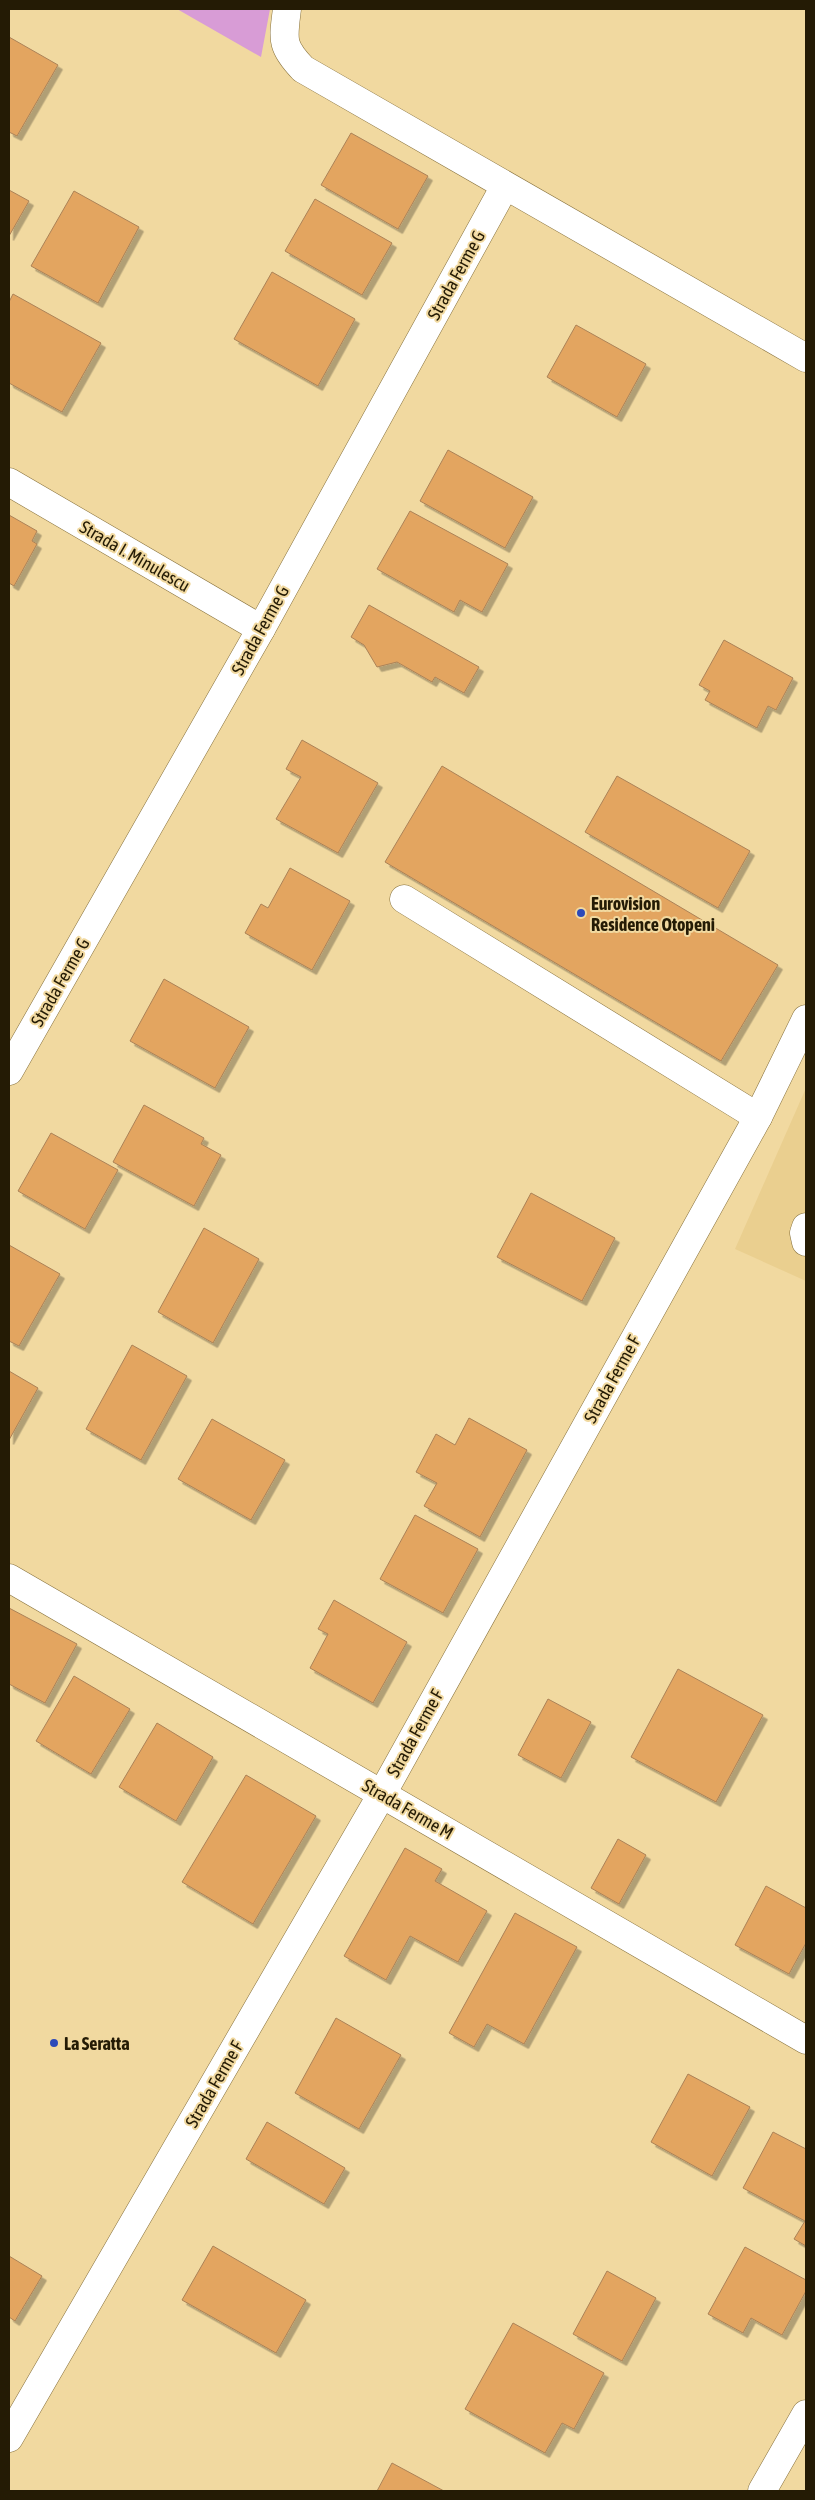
<svg xmlns="http://www.w3.org/2000/svg" width="815" height="2500" font-family="'Asap Condensed',sans-serif">
	<style>
		.built { fill: #eacf8f }
		.green { fill: #d89cd6 }
		.building { fill: #e3a561; stroke: #ab8257; filter: url(#shadow) }
		.lines { fill: none; stroke-linecap: round; stroke-linejoin: round }
		.minor-casing { stroke: #87713c; stroke-width: 29 }
		.minor { stroke: #fff; stroke-width: 28 }
		.poi-dot { fill: #2c49b9; stroke: #f1d9a0; stroke-width: 2 }
		.labels { text-anchor: middle; dominant-baseline: central; stroke-width: 4; stroke-linejoin: round; paint-order: stroke }
		.street-label { font-size: 18px; fill: #241b05; stroke: #f1d9a0 }
		.poi-label { font-size: 18px; font-weight: bold; fill: #241b05; stroke: #f1d9a0; text-anchor: start }
	</style>
	<defs>
		<filter id="shadow"><feDropShadow dx="4.5" dy="4.5" stdDeviation="0" flood-color="#0004"/></filter>
	</defs>
	<rect width="100%" height="100%" fill="#f1d9a0"/>
	<!-- built -->
	<polygon class="built" points="806,1088 806,1281 735,1249"/>
	<!-- green -->
	<polygon class="green" points="177,9 270,9 261,57"/>
	<!-- building -->
	<g class="building">
		<polygon points="9,37 58,65 17,136 9,132"/>
		<polygon points="351,133 428,176 398,229 321,185"/>
		<polygon points="9,190 29,201 9,236"/>
		<polygon points="74,191 139,227 98,303 31,266"/>
		<polygon points="315,199 392,243 362,295 285,251"/>
		<polygon points="272,272 355,319 318,386 234,339"/>
		<polygon points="13,294 101,343 62,412 9,383 9,302"/>
		<polygon points="576,325 646,364 617,417 547,377"/>
		<polygon points="448,450 533,497 505,548 420,501"/>
		<polygon points="410,511 508,564 482,612 460,600 454,612 377,569"/>
		<polygon points="9,515 37,531 32,541 37,544 14,586 9,583"/>
		<polygon points="369,605 479,667 464,693 435,677 432,682 397,662 377,667 364,645 351,637"/>
		<polygon points="724,640 793,678 776,710 768,706 757,728 705,700 710,691 699,685"/>
		<polygon points="302,740 378,783 338,853 276,819 301,777 286,769"/>
		<polygon points="442,766 778,965 721,1061 385,862"/>
		<polygon points="617,776 750,851 718,908 585,832"/>
		<polygon points="290,868 350,901 312,970 245,933 261,904 268,908"/>
		<polygon points="164,979 249,1027 215,1088 130,1041"/>
		<polygon points="144,1105 204,1138 201,1144 221,1155 194,1206 113,1162"/>
		<polygon points="51,1133 118,1170 85,1229 18,1191"/>
		<polygon points="531,1193 615,1238 582,1301 497,1257"/>
		<polygon points="204,1228 259,1259 213,1343 158,1312"/>
		<polygon points="9,1245 60,1274 19,1346 9,1341"/>
		<polygon points="132,1345 187,1376 141,1460 86,1429"/>
		<polygon points="9,1371 38,1388 9,1440"/>
		<polygon points="469,1418 527,1450 480,1537 424,1506 437,1483 416,1472 436,1434 455,1445"/>
		<polygon points="212,1419 285,1460 251,1520 178,1479"/>
		<polygon points="415,1515 478,1549 443,1613 380,1579"/>
		<polygon points="334,1600 407,1642 373,1703 310,1668 328,1634 318,1629"/>
		<polygon points="9,1608 77,1644 45,1703 9,1684"/>
		<polygon points="678,1669 763,1715 716,1802 631,1757"/>
		<polygon points="74,1676 130,1709 91,1774 36,1741"/>
		<polygon points="548,1699 591,1722 561,1778 518,1755"/>
		<polygon points="157,1723 213,1757 176,1821 119,1787"/>
		<polygon points="246,1775 316,1816 253,1924 182,1882"/>
		<polygon points="618,1839 646,1855 619,1904 591,1888"/>
		<polygon points="405,1848 442,1869 435,1881 487,1911 458,1962 410,1936 386,1980 344,1956"/>
		<polygon points="766,1886 806,1908 806,1943 789,1974 735,1945"/>
		<polygon points="515,1913 577,1947 524,2044 487,2024 474,2047 449,2033"/>
		<polygon points="336,2018 401,2055 359,2129 295,2093"/>
		<polygon points="688,2074 750,2107 712,2176 651,2142"/>
		<polygon points="267,2122 345,2168 324,2204 246,2159"/>
		<polygon points="773,2132 806,2149 806,2246 794,2239 805,2221 743,2188"/>
		<polygon points="213,2246 306,2300 276,2353 182,2300"/>
		<polygon points="745,2247 806,2280 806,2291 782,2335 751,2318 743,2333 708,2314"/>
		<polygon points="9,2256 42,2276 15,2321 9,2317"/>
		<polygon points="607,2271 656,2298 622,2361 573,2334"/>
		<polygon points="513,2323 604,2373 574,2429 562,2423 545,2453 465,2409"/>
		<polygon points="392,2463 444,2491 377,2491"/>
	</g>
	<g class="lines">
		<defs>
			<g id="minor">
				<path d="M287,9c-4,31 -6,37 16,60l503,289"/>
				<polyline points="9,482 261,629"/>
				<polyline points="404,899 758,1117"/>
				<polyline points="9,1071 261,629 505,186"/>
				<polyline points="806,1227 804,1233 806,1242"/>
				<polyline points="9,1578 806,2040"/>
				<polyline points="9,2438 382,1794 758,1117 806,1019"/>
				<polyline points="762,2491 806,2414"/>
			</g>
		</defs>
		<!-- minor casing -->
		<use href="#minor" class="minor-casing"/>
		<!-- minor -->
		<use href="#minor" class="minor"/>
	</g>
	<!-- markers -->
	<g class="poi-dot">
		<circle cx="581" cy="913" r="5"/>
		<circle cx="54" cy="2043" r="5"/>
	</g>
	<g class="labels">
		<!-- street labels -->
		<g class="street-label">
			<text transform="translate(456 275) rotate(-61)">Strada Ferme G</text>
			<text transform="translate(135 556) rotate(30)">Strada I. Minulescu</text>
			<text transform="translate(260 630) rotate(-61)">Strada Ferme G</text>
			<text transform="translate(60 982) rotate(-60)">Strada Ferme G</text>
			<text transform="translate(612 1379) rotate(-61)">Strada Ferme F</text>
			<text transform="translate(415 1733) rotate(-61)">Strada Ferme F</text>
			<text transform="translate(408 1809) rotate(30)">Strada Ferme M</text>
			<text transform="translate(214 2084) rotate(-60)">Strada Ferme F</text>
		</g>
		<!-- poi labels -->
		<g class="poi-label">
			<text x="591" y="903">Eurovision<tspan x="591" dy="21">Residence Otopeni</tspan></text>
			<text x="64" y="2043">La Seratta</text>
		</g>
	</g>
	<!-- border -->
	<rect width="815" height="2500" fill="none" stroke="#241b05" stroke-width="20"/>
</svg>
